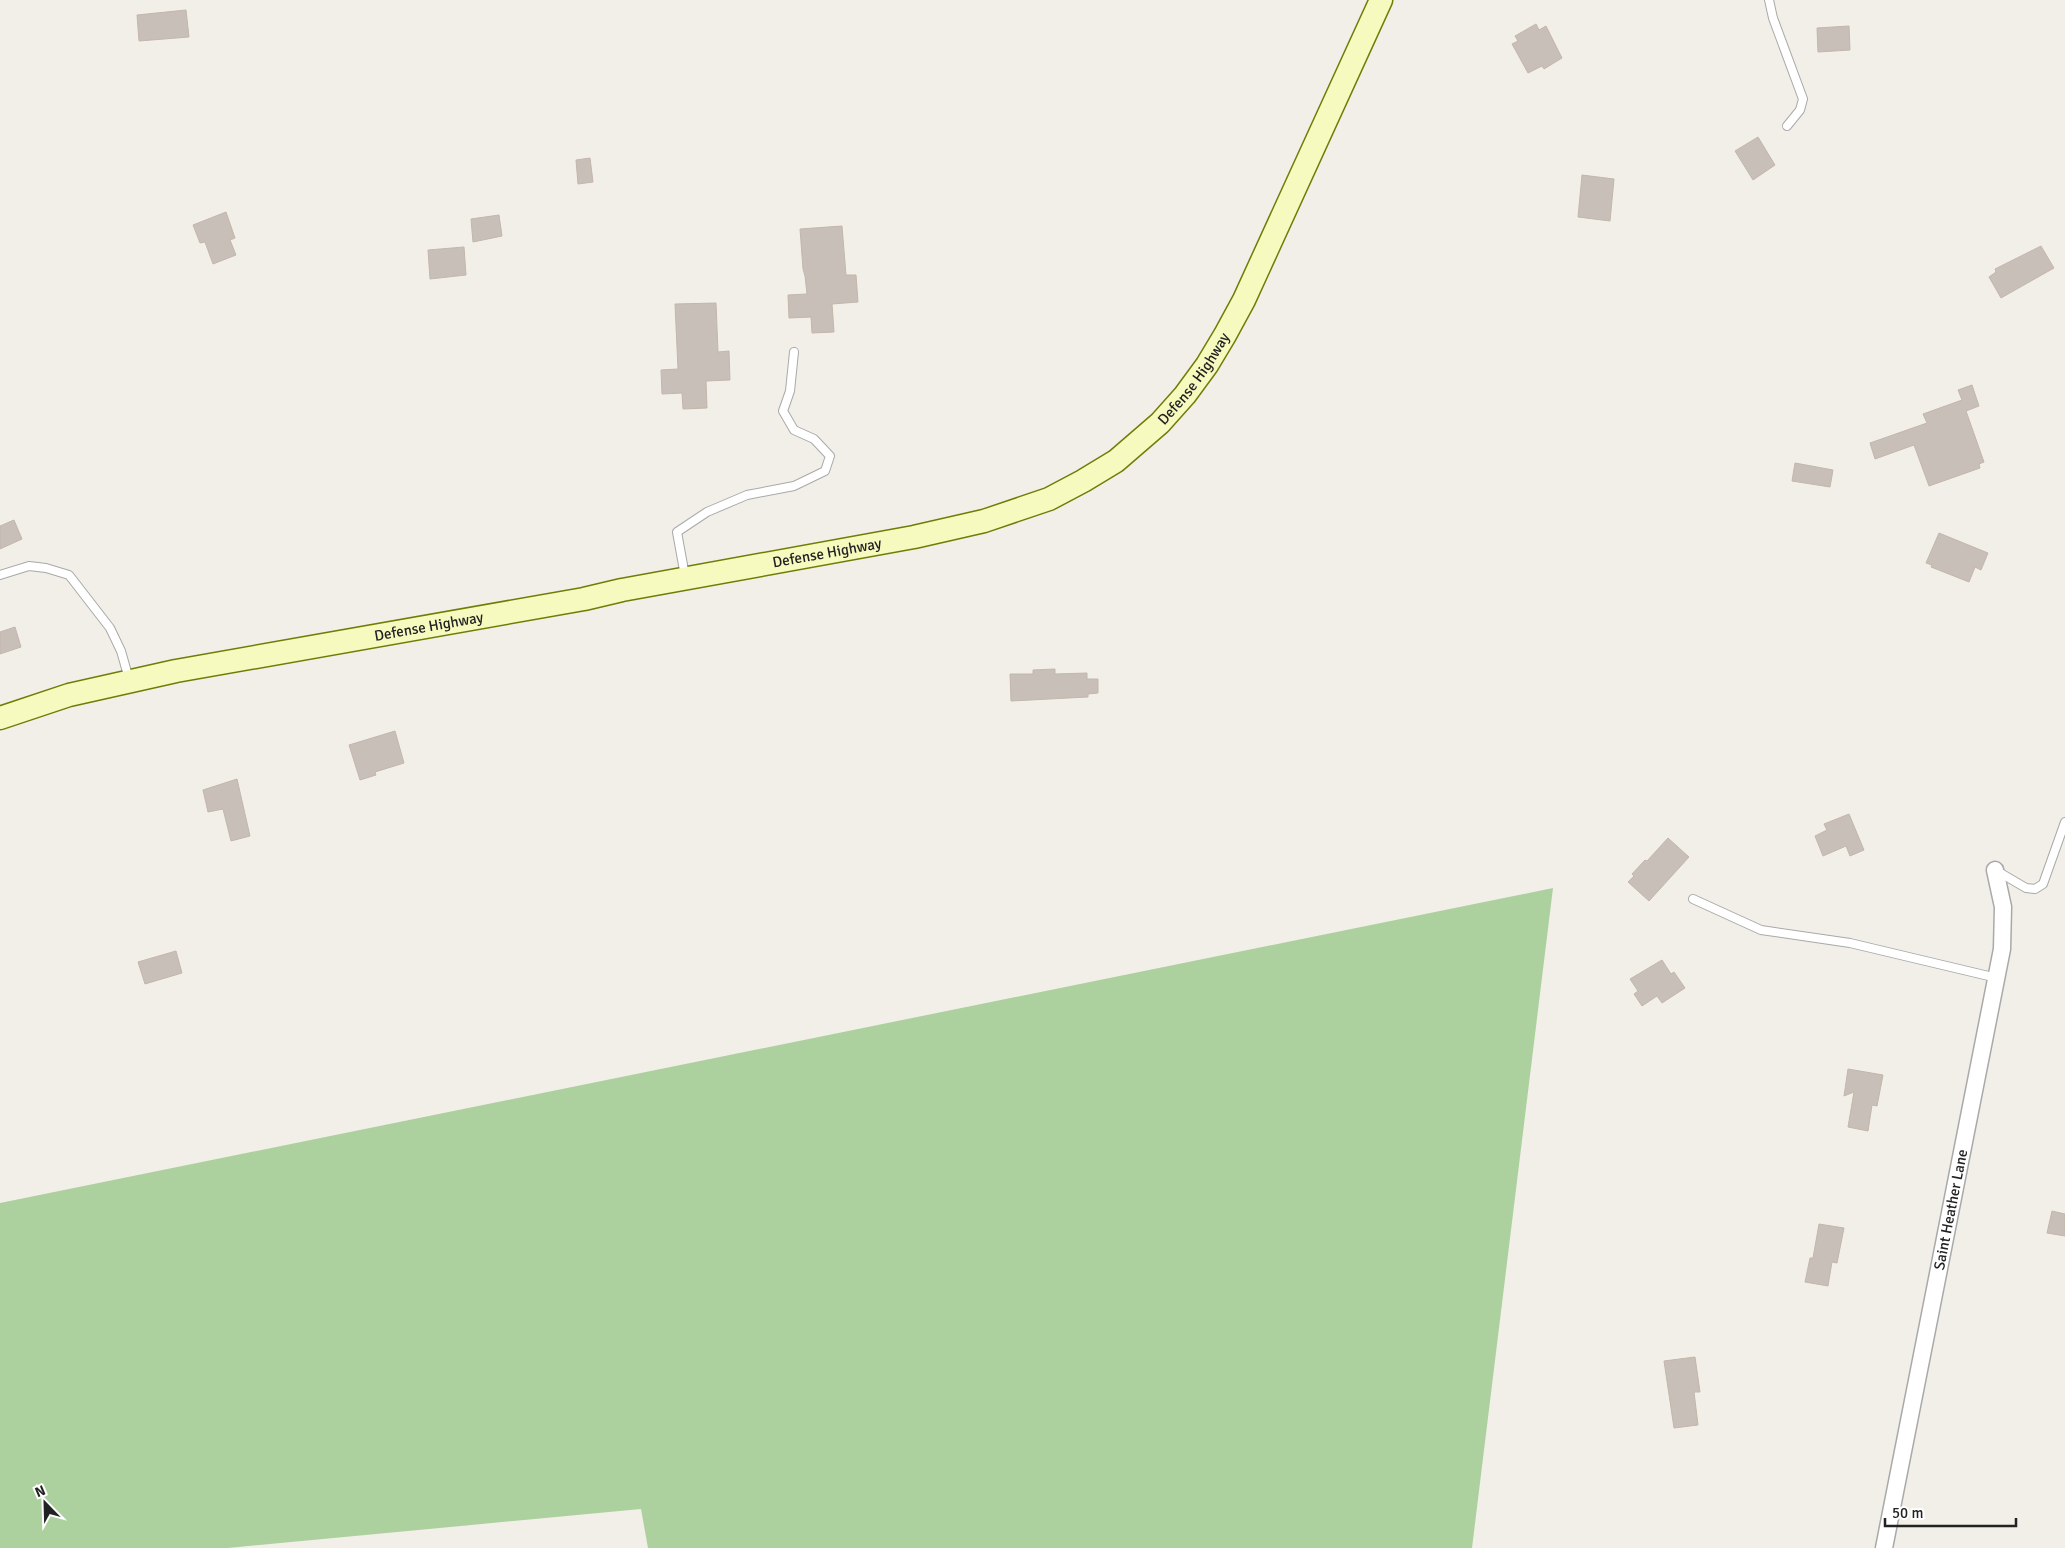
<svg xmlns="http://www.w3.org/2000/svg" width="2065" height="1548" font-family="Signika,sans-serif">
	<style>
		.forest { fill: #add19e }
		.building { fill: #c7bfb8; stroke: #c4b6ab }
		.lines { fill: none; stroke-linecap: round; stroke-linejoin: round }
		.service-casing { stroke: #a9a9a9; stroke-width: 10 }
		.minor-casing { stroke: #a9a9a9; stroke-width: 19 }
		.secondary-casing { stroke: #707d05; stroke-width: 25 }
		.service { stroke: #fff; stroke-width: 8 }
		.minor { stroke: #fff; stroke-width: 16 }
		.secondary { stroke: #f7fabf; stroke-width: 22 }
		.labels { text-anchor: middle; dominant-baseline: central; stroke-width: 4; stroke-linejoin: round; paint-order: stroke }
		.street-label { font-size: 15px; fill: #222; stroke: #fff }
	</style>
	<rect width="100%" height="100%" fill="#f2efe9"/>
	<!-- forest -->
	<polygon class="forest" points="1553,888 1472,1548 648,1548 641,1509 228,1548 0,1548 0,1203"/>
	<!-- building -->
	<g class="building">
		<polygon points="186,10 189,37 139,41 137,15"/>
		<polygon points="1536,24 1539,30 1546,26 1562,58 1544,69 1542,66 1528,73 1512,44 1518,41 1515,36"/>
		<polygon points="1849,26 1850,50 1818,52 1817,28"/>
		<polygon points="1758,137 1775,165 1753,180 1735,151"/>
		<polygon points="590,158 593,182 578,184 576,160"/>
		<polygon points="1582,175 1614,179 1610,221 1578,217"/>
		<polygon points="226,212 235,238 230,240 236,255 213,264 205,242 200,243 193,225"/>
		<polygon points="499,215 502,236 473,242 471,219"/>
		<polygon points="842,226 846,275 856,275 858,302 832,304 834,332 812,333 811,317 789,318 788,295 807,294 805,276 803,269 800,229"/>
		<polygon points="2041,246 2054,268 2001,298 1989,277 1996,272 1995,269"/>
		<polygon points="464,247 466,275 430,279 428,250"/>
		<polygon points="716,303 718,352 729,351 730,380 706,381 707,408 683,409 682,393 662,394 661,370 678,369 675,304"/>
		<polygon points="1972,385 1979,406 1966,411 1984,462 1979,464 1980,468 1929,486 1914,445 1875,459 1870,443 1927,423 1923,414 1962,400 1958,390"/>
		<polygon points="1795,463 1833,470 1830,487 1792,481"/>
		<polygon points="14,520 22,539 0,549 0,526"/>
		<polygon points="1939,533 1988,553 1981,570 1975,567 1969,582 1931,567 1932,565 1926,563"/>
		<polygon points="15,627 21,647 0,654 0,632"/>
		<polygon points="1055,669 1055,674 1087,673 1087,679 1098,679 1098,693 1088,694 1088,697 1011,701 1010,674 1033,674 1033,670"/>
		<polygon points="395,731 404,763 375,772 376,775 360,780 349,745"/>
		<polygon points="237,779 250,836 231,841 223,809 208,812 203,790"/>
		<polygon points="1849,814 1864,850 1850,856 1846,846 1823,856 1815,836 1827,830 1824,824"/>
		<polygon points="1668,838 1689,857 1649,901 1628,882 1634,876 1632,874 1645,860 1647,861"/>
		<polygon points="176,951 182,973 145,984 138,962"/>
		<polygon points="1662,960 1671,974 1674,972 1685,988 1662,1003 1657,996 1642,1006 1634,994 1638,991 1630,979"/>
		<polygon points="1848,1069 1883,1075 1877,1106 1872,1105 1868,1131 1848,1127 1854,1092 1844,1096"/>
		<polygon points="2052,1211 2065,1214 2065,1236 2047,1233"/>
		<polygon points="1819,1224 1844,1228 1837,1263 1832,1262 1828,1286 1805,1282 1810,1258 1813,1258"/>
		<polygon points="1695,1357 1700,1392 1694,1392 1698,1425 1674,1428 1664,1361"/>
	</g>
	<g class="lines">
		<defs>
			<g id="service">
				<polyline points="1769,0 1773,18 1803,99 1800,110 1787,126"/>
				<polyline points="0,575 29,566 46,568 69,575 110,628 121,651 129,679"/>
				<polyline points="685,576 677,532 707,512 747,495 794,486 825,471 830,456 814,439 794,430 783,411 790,391 794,352"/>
				<polyline points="1997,871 2026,888 2035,889 2043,884 2065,822"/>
				<polyline points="1693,899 1761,930 1850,943 1997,978"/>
			</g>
			<g id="minor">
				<path id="s1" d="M1884,1548l118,-599 1,-42 -8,-37"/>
			</g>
			<g id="secondary">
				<path id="s2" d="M0,718l69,-23 107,-24 408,-72 38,-9 292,-53 70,-16 65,-22 34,-18 33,-20 44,-38 25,-28 22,-30 18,-30 19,-35 137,-300"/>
			</g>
		</defs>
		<!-- service casing -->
		<use href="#service" class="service-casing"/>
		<!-- minor casing -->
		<use href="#minor" class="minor-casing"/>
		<!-- secondary casing -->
		<use href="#secondary" class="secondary-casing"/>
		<!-- service -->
		<use href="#service" class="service"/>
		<!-- minor -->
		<use href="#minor" class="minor"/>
		<!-- secondary -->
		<use href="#secondary" class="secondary"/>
	</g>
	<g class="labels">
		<!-- street labels -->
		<g class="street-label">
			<text stroke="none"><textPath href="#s2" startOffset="1264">Defense Highway</textPath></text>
			<text stroke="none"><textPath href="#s2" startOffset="844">Defense Highway</textPath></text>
			<text stroke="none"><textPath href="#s2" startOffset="439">Defense Highway</textPath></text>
			<text stroke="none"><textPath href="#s1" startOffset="345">Saint Heather Lane</textPath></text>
		</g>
	</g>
	<!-- north arrow -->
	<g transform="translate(45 1503) rotate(337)" stroke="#ffffff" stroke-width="4" paint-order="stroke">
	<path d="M0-4L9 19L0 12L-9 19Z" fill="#222222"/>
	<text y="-8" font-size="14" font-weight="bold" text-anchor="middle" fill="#222222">N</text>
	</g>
	<!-- scale -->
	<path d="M1885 1518v8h131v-8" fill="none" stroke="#222222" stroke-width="2.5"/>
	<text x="1892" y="1518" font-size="15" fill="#222222" stroke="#ffffff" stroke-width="4" paint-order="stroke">50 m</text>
</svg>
